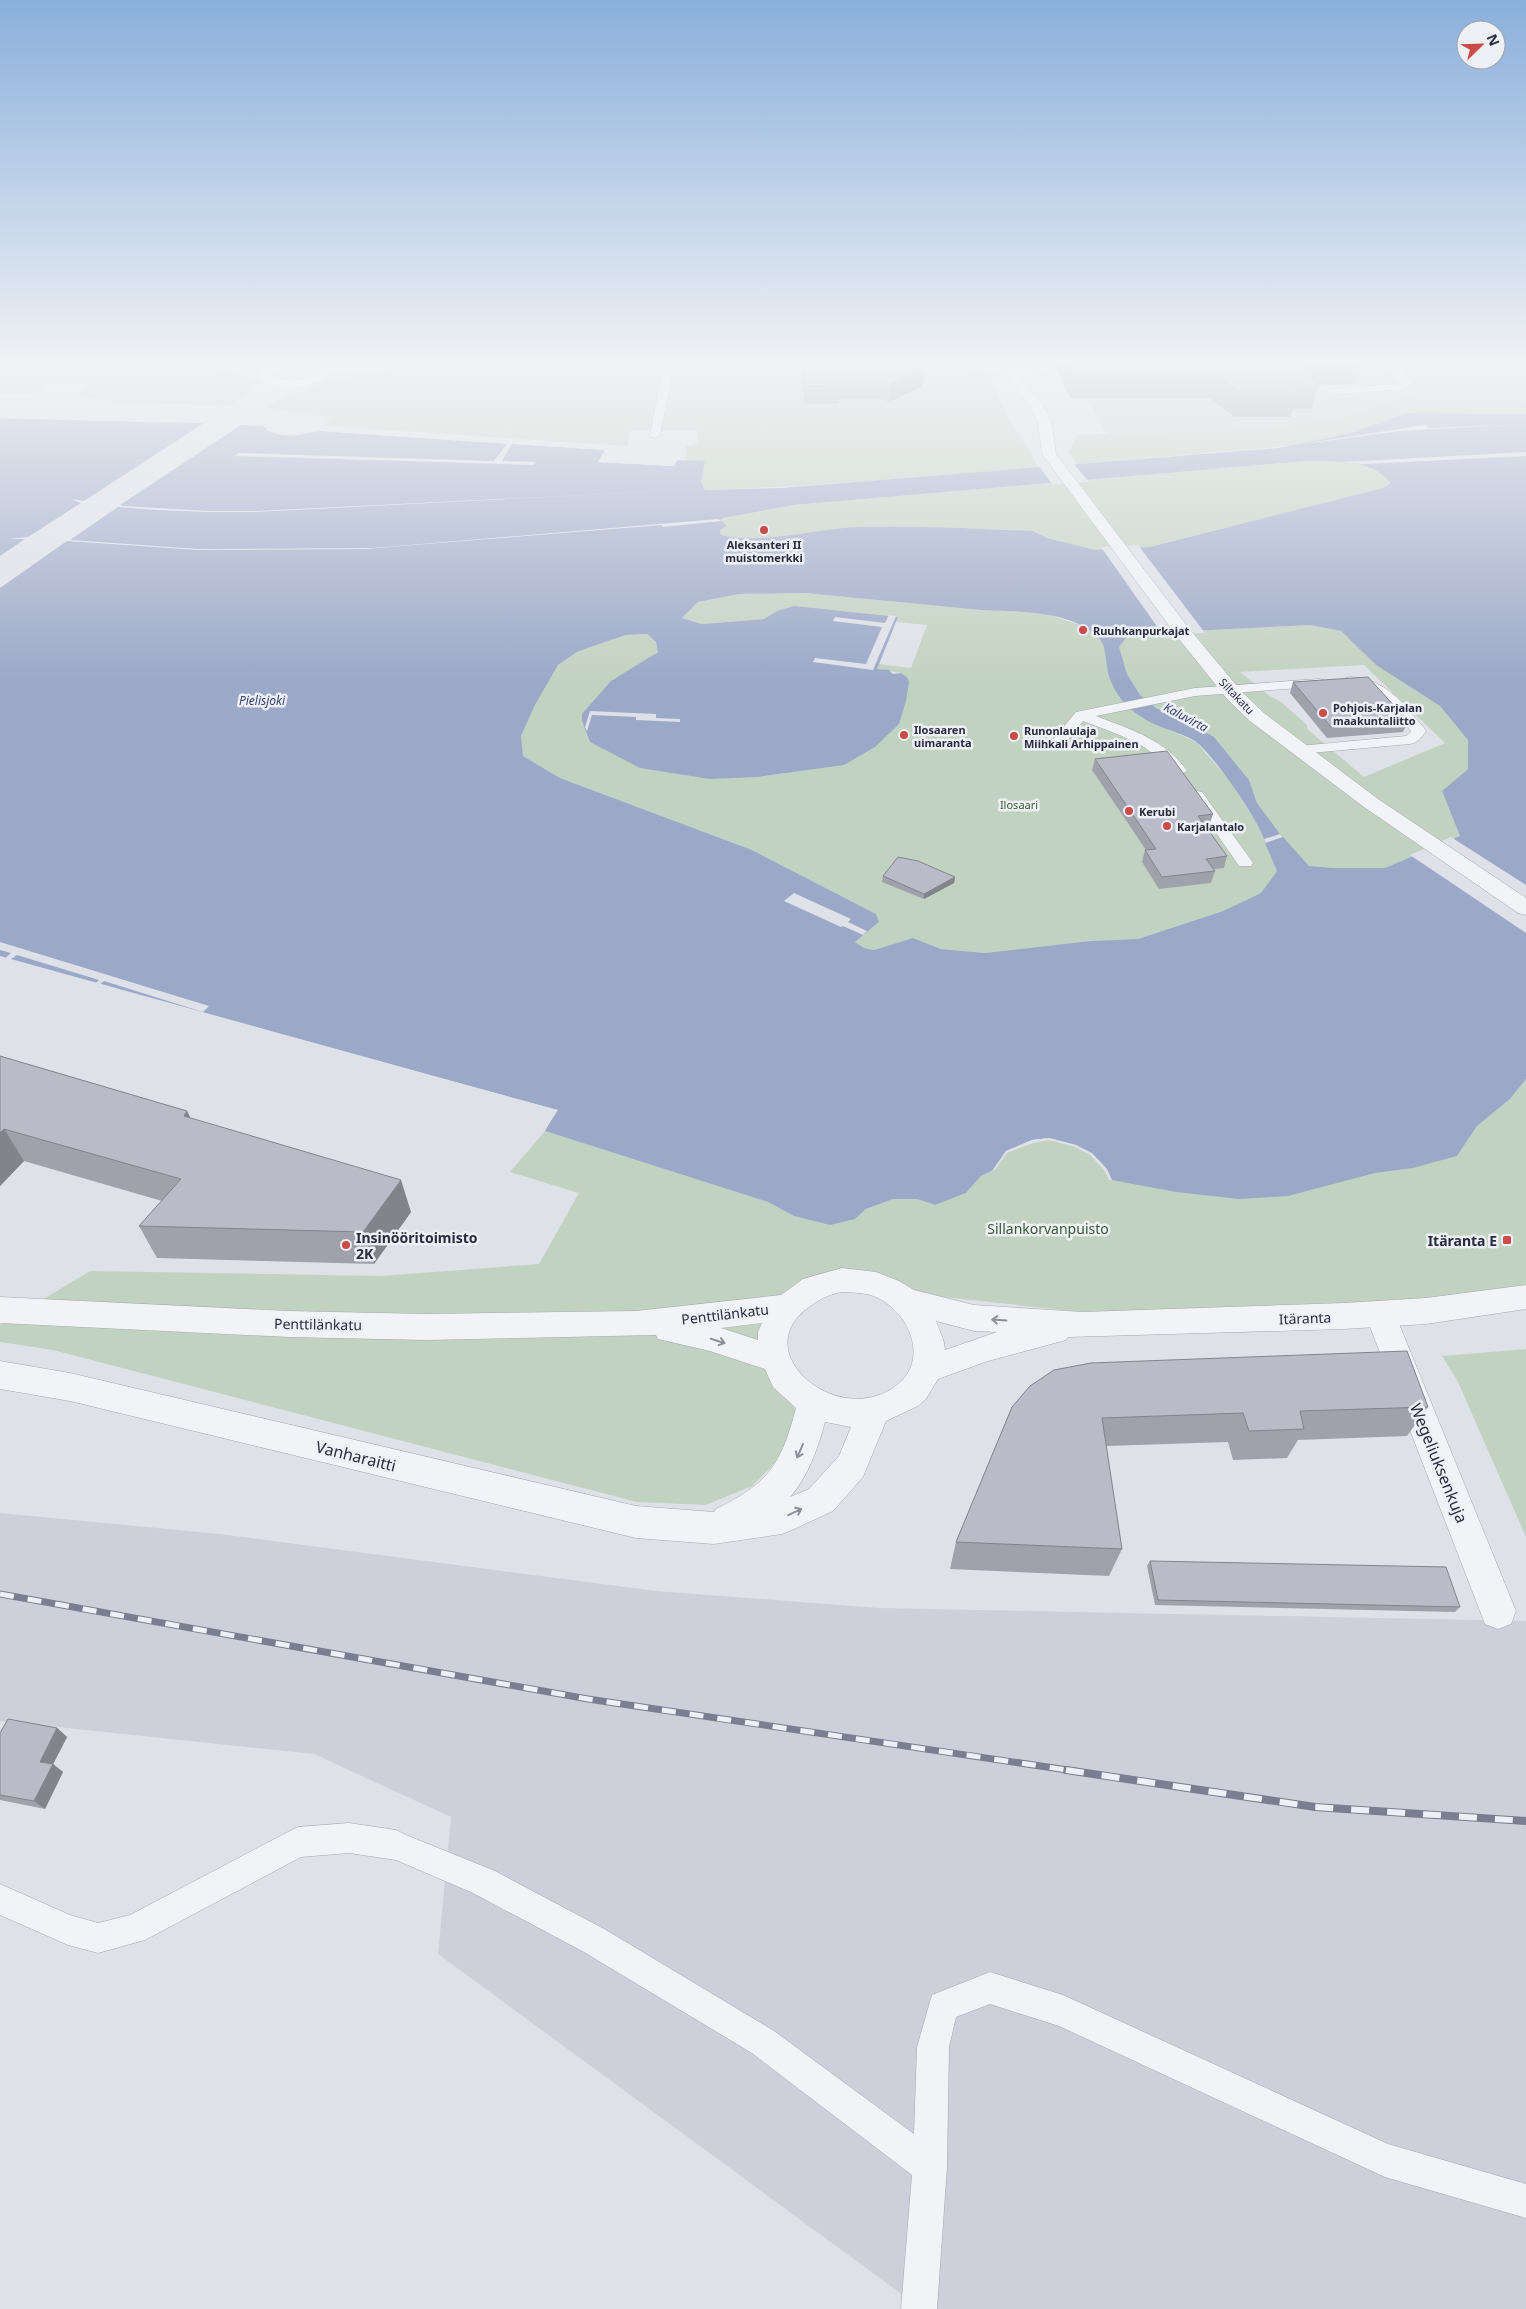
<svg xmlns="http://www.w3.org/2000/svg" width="1526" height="2309" font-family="'Noto Sans',sans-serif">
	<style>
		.built { fill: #cdd0da }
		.green { fill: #c2d2c0; fill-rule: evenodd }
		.water { fill: #9ba8c7; fill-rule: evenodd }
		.pier { fill: #dfe1e8 }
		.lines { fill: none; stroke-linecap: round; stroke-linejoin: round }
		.service-casing { stroke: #a4a7b2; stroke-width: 1 }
		.minor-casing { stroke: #a4a7b2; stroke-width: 1 }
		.tertiary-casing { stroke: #a4a7b2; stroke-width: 1 }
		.primary-casing { stroke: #9fa3b3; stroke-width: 1 }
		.service { fill: #f2f3f6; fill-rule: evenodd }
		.minor { fill: #f2f3f6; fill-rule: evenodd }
		.tertiary { fill: #f2f3f6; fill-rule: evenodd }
		.secondary { fill: #fff; fill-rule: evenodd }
		.primary { fill: #fff; fill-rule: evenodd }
		.rail-far1-casing { stroke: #797e91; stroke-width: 7 }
		.rail-casing { stroke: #797e91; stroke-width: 8 }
		.rail-far1 { stroke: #eff0f6; stroke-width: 5; stroke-dasharray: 14; stroke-linecap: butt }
		.rail { stroke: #eff0f6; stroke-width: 6; stroke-dasharray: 18; stroke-linecap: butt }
		.wall { fill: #9fa2ac }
		.shaded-wall { fill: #82848c }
		.building { fill: #b9bcc8; stroke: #82848c }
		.oneway { stroke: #8d909a }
		.poi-dot { fill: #cb4b46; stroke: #eff0f6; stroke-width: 2 }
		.labels { text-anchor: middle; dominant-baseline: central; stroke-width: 5; stroke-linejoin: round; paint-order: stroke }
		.far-poi-label { font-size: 11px; font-weight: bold; fill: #282c3f; stroke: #eff0f6; text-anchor: start }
		.far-street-label { font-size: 11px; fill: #282c3f; stroke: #eff0f6 }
		.far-park-label { font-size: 11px; fill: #365a36; stroke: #eff0f6 }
		.far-water-label { font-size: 12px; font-style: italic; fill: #334472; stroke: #eff0f6 }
		.park-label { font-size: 14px; fill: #365a36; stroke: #eff0f6 }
		.poi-label { font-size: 14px; font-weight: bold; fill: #282c3f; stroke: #eff0f6; text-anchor: start }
		.street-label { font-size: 14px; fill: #282c3f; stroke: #eff0f6 }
		.near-street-label { font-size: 16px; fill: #282c3f; stroke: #eff0f6 }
	</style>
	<rect width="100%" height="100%" fill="#dfe1e8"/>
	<!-- built -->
	<g class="built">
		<polygon points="1266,360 1402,365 1426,389 1340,419 1234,430 1107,434 1087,398 1070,398 1061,379"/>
		<polygon points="0,1513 220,1534 656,1591 878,1608 1526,1621 1526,2309 922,2309 438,1954 451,1817 314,1754 0,1721"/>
	</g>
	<!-- green -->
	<g class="green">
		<polygon points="1526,364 1526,414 1406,413 1354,432 1288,446 1077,464 1068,453 1077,435 1234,430 1340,419 1426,389 1402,365"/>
		<path d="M447,366h198l50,4h292l24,54 22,31 5,13 -239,18 -95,4 -3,-8 4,-21h-19v-15l11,-3v-13h-66l-4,16 -303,-20 7,-9 -35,-3 -28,-7c42,-29 128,-37 179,-41z"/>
		<polygon points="164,367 243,375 255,378 260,383 229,406 115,402 77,395 89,384 48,383 35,394 0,394 0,370"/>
		<path d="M1307,461c29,1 64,-3 85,22l-9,5 -233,59 -52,5 -51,-14 -14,-7c-57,-2 -114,-6 -172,-4 -44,2 -97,18 -140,8l-1,-5 6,-4 -5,-6 2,-2 70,-13z"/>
		<polygon points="805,593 973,609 1044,613 1085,627 1096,634 1104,643 1109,677 1141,717 1196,742 1229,780 1260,828 1277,871 1261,893 1223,911 1138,939 1090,941 985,953 941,949 913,938 874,950 864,948 855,942 879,922 876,914 752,850 560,778 523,756 521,736 535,705 558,665 577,652 602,643 626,635 647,634 656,642 658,651 582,714 582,721 590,742 710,779 783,774 907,677 901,673 877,669 879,664 911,668 927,625 896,622 898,617 777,611 764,619 702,624 682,618 698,602 739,594"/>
		<path d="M1310,625l31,6 35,34 64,41 29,34 -1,29 -26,22 18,45 -75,32h-52l-24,-2 -35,-38 -17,-25 -8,-23 -35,-43 -31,-18 -27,-11 -16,-13 -13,-21 -9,-27 11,-13zM1364,665l81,78 -81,34 -57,-48v-4l-26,-23 -11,-6 -30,-24z"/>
		<polygon points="1526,1079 1526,1290 1424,1301 1082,1312 906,1293 825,1277 764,1360 797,1412 790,1443 772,1466 752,1486 706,1505 637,1502 53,1350 0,1342 0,1325 90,1271 381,1276 539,1264 579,1193 510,1172 545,1131 768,1202 794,1216 855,1219 866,1209 893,1199 917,1199 935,1205 966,1193 981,1176 993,1170 1006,1151 1017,1145 1049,1138 1375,1173 1413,1168 1457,1156 1477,1126 1510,1099"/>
		<polygon points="1526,1349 1526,1537 1458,1382 1442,1356"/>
	</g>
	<!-- water -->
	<path class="water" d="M1406,413l120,1v665l-16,20 -33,27 -20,30 -44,12 -38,5 -87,23 -49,3 -63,-7 -64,-12 -12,-19 -24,-16 -27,-7 -17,2 -26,11 -13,19 -12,6 -15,17 -31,12 -18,-6h-24l-27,10 -11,10 -25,6 -36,-9 -26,-14 -223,-71 12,-21 -557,-154v-538l173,5 3,-3 88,6c12,15 40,8 56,5l285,19 -6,12 75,4 3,-6 28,1 -4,21 4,8 76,-2 498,-40 75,-16zM1307,461c29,1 64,-3 84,22l-8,5 -233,59 -55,3 -48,-12 -14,-7c-57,-2 -114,-6 -172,-4 -44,1 -97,18 -140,8l-1,-5 7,-4 -6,-6 2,-2 70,-13zM805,593c55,5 111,11 166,16 40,4 90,-2 124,25 14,11 9,29 15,45 6,16 15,27 30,37 16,12 38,15 55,25 18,13 62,77 69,98l16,-5 -23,-31 -8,-23 -35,-43 -31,-18 -27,-11 -16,-13 -13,-21 -8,-27 10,-13 181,-9 31,6 35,34 64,41 28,34v29l-26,22 18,45 -75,32h-52l-24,-2 -26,-29 -18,6 12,28 -16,22 -38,18 -85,28 -48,2 -105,12 -44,-4 -28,-11 -39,12 -10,-2 -9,-6 24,-20 -3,-8 -124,-64 -192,-72 -37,-22 -2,-20 14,-31 23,-40 19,-13 25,-9 24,-8 21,-1 9,8 2,10 -47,29 -29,33v7l8,21 50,26 70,11 47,-2 87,-12 31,-18 24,-23 7,-23 3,-19 -2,-5 -6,-4 -8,1 -4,-4 -12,-1 21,-52 -104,-11 -17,5 -13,8 -24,2 -38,3 -20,-6 16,-16 41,-8z"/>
	<!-- pier -->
	<g class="pier">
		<polygon points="0,416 172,420 176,418 178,418 177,420 206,422 209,420 229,421 266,426 270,431 281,434 296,434 320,430 608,449 602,460 673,463 674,460 677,460 674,466 598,462 605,450 512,444 502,461 536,462 534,465 235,456 238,453 494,461 507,444 320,431 296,435 281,434 268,431 264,426 241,425 120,505 123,506 208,511 257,511 705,489 256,512 207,512 157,510 118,507 70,540 199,549 373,548 718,519 722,521 663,527 662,525 366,549 198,550 67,541 0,588 0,556 25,539 8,539 28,537 81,503 71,499 84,501 204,423 0,418"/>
		<polygon points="1526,424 1401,431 1288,446 1425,425 1429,428"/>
		<polygon points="1526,452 1526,456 1363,464 1343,462"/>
		<polygon points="1073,463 1089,482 1052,484 1038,465"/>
		<polygon points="1138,545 1205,633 1163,635 1101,547"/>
		<polygon points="889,615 896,616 873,670 813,662 815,658 866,664 882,627 833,621 835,617 885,623"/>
		<polygon points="590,711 656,714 656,718 680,719 680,722 636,720 636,717 592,715 587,731 585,727"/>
		<polygon points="1451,837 1526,885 1526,933 1410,855"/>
		<polygon points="794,893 851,919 848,922 867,931 863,935 843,926 841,927 784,901"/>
		<polygon points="0,942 209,1006 203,1012 104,981 98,986 94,985 99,980 17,955 8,961 3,960 11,953 0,950"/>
		<polygon points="213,1016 558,1110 543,1133 543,1129 554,1112 211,1018"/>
		<polygon points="1049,1138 1076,1145 1092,1153 1107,1169 1112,1180 1109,1180 1104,1170 1090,1155 1075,1147 1049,1140 1033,1143 1007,1153 995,1170 993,1170 1006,1151 1032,1140"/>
	</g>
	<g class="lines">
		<defs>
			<g id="service">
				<polygon points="673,360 682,360 671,379 660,435 655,438 651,437 650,435 661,379"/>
				<polygon points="1397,384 1402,387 1400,389 1330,395 1325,392 1330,389"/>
				<path d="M1351,677c35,2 52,26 73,51l2,3c-4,6 -9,12 -16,13l-111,10 -5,-1 -2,-3 2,-3 5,-1 107,-10 5,-5 -35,-38 -15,-7 -15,-2 -2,-3 2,-3z"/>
				<path d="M1319,679l5,1 2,3 -2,3 -129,10 -99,20c34,13 70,24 91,55l-7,4c-8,-2 -26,-22 -36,-28 -19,-11 -40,-18 -61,-26l-18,22 -5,1 -7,-4 23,-28 5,-1 114,-23z"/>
				<polygon points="1197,791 1202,792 1251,860 1253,863 1251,866 1239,866 1190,795"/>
				<polygon points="349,1823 396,1830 406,1835 495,1871 606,1930 774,2031 914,2134 917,2047 932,1995 990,1972 1063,1995 1388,2144 1526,2184 1526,2218 1385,2177 1059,2026 990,2004 956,2017 949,2047 947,2167 937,2309 901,2309 912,2175 752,2053 584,1952 473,1893 396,1860 349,1853 301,1857 145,1940 98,1953 68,1945 0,1915 0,1884 70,1915 98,1923 130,1915 288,1832 298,1827"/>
			</g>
			<g id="minor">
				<polygon points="1380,360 1393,360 1411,382 1409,387 1397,391 1392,390 1391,387 1398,382"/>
				<polygon points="1380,1301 1391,1305 1395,1314 1516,1611 1511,1624 1498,1629 1485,1624 1365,1314 1369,1305"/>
			</g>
			<g id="tertiary">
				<path d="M0,360c78,0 156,-3 233,3 10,1 43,-2 48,4 -8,9 -54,3 -67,2 -71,-5 -143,-4 -214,-4z"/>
				<polygon points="1007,366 1011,367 1043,405 1052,423 1056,454 1191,631 1242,692 1264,713 1378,799 1526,898 1526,915 1518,913 1364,807 1250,721 1228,700 1179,639 1042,454 1038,423 1030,406 1001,370"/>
				<path d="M842,1268l34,4 23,9 15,9 60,15 109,7 261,-9 82,-5 100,-13v24l-100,15 -82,5 -276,8 -2,3 -78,21 -50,18 -12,20 -8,7 -32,15 -23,56 -30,34 -39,18 -12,5 -68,10 -78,-6 -566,-137 -70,-12v-28l70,12 566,133 78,6 2,-3c53,-26 65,-44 80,-101l-23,-21 -8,-18 -55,-18 -52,-12 -2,-4 -230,5 -137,-3 -289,-14v-26l289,14 137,3 210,-3 145,-16 22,-16zM842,1292c11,1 23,0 34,5 35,16 55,66 17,91 -56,38 -143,-33 -88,-78 13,-10 21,-15 37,-18zM936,1321l38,10 23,1 -52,18 -1,-8zM762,1323l-4,9v8l-37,-12zM825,1422l26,5 -12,29 -30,33 -19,8c18,-20 28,-49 35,-75z"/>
			</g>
			<path id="primary" d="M288,360c14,0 39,-4 45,11 -13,17 -59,24 -74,7l2,-8 10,-6zM296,366l17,1 8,3c-13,12 -34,13 -50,6l8,-6z"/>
		</defs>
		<!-- service casing -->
		<use href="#service" class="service-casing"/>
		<!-- minor casing -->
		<use href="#minor" class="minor-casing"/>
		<!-- tertiary casing -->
		<use href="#tertiary" class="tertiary-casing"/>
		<!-- primary casing -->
		<use href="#primary" class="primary-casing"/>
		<!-- service -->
		<use href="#service" class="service"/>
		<!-- minor -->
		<use href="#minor" class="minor"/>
		<!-- tertiary -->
		<use href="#tertiary" class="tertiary"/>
		<!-- secondary -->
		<g class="secondary">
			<path d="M399,360h202l-6,4c-68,0 -136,-3 -204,4 -14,2 -62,10 -71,0l6,-4 24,1z"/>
			<polygon points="938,360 997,360 1006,366 1019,368 1036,367 1045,363 1045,360 1057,360 1057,365 1041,373 1019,376 944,364"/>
			<polygon points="1317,360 1526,360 1526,365 1323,365 1319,364"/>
		</g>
		<!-- primary -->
		<use href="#primary" class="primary"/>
		<defs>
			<polyline id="rail-far1" points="0,1594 588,1699 1074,1771"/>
			<polyline id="rail" points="1066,1770 1315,1807 1526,1821"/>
		</defs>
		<!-- rail-far1 casing -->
		<use href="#rail-far1" class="rail-far1-casing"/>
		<!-- rail casing -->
		<use href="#rail" class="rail-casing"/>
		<!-- rail-far1 -->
		<use href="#rail-far1" class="rail-far1"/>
		<!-- rail -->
		<use href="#rail" class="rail"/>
	</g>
	<!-- wall -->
	<g class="wall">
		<polygon points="802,360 903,360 922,386 889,402 881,399 839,399 839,403 804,404 802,372"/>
		<polygon points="1057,360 1360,360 1362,362 1355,385 1318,385 1312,409 1293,409 1291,417 1234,417 1209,398 1070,398 1056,368"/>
		<polygon points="1293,682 1408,721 1403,732 1327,738 1290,693"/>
		<polygon points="1095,759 1213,814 1209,826 1205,826 1227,856 1224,868 1213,869 1215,871 1211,883 1159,889 1142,862 1145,850 1146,850 1092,770"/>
		<polygon points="883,876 955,877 954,883 924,899 882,882"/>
		<polygon points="0,1056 187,1111 190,1118 411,1212 374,1264 157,1258 139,1226 162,1201 24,1161 0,1186"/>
		<polygon points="1012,1407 1428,1407 1407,1436 1298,1440 1287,1458 1233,1460 1228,1442 1106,1446 1122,1549 1109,1576 950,1569 956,1542"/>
		<polygon points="1150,1561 1460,1607 1455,1612 1155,1605 1147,1566"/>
		<polygon points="57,1728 67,1737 53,1764 63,1772 45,1809 0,1800 0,1733"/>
	</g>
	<!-- shaded-wall -->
	<g class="shaded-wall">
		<polygon points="924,369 922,386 889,402 890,384"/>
		<polygon points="955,877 954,883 924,899 924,894"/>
		<polygon points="187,1111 203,1143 184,1116"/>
		<polygon points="4,1129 24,1161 0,1186 0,1133"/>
		<polygon points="401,1180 411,1212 374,1264 363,1232"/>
		<polygon points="57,1728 67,1737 50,1770 40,1762"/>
		<polygon points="53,1764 63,1772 45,1809 34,1801"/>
	</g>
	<!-- building -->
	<g class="building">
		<polygon points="803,360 903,360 924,369 890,384 882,381 839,382 840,385 804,386"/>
		<polygon points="1067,360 1360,360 1362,362 1299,362 1318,385 1292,385 1298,393 1240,393 1215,374 1074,374"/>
		<polygon points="1368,677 1408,721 1331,727 1293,682"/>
		<polygon points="1167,751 1213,814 1198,816 1227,856 1206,859 1215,871 1162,877 1145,850 1156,849 1095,759"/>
		<polygon points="898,857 918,861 955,877 924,894 883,876"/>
		<polygon points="0,1056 187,1111 184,1116 401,1180 363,1232 139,1226 181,1179 4,1129 0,1133"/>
		<polygon points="1407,1351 1428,1407 1300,1411 1304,1429 1249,1431 1243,1413 1102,1418 1122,1549 956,1542 1012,1407 1030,1386 1054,1370 1091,1363"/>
		<polygon points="1150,1561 1446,1567 1460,1607 1158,1600"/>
		<polygon points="8,1719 57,1728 40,1762 53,1764 34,1801 0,1795 0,1733"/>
	</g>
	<!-- one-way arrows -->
	<defs><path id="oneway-shaft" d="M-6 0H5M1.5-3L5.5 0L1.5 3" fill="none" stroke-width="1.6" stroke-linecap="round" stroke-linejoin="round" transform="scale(1.25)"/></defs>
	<g class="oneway">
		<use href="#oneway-shaft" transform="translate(999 1320) rotate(-176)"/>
		<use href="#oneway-shaft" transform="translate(718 1341) rotate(18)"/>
		<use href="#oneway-shaft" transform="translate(800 1451) rotate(114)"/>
		<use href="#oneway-shaft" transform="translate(795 1512) rotate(-25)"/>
	</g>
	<!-- sky -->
	<linearGradient id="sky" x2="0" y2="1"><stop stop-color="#89afdb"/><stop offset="0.53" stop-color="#f1f2f5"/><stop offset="1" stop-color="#f1f2f5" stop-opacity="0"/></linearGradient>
	<rect width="1526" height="683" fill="url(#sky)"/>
	<!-- markers -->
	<g class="poi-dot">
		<circle cx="764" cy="530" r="5"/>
		<circle cx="1083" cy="630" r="5"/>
		<circle cx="1323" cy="713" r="5"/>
		<circle cx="904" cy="735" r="5"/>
		<circle cx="1014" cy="736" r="5"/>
		<circle cx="1129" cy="811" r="5"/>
		<circle cx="1167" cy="826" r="5"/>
		<rect x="1502" y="1235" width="10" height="10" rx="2.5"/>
		<circle cx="346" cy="1245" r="5"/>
	</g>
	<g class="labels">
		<!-- far-poi labels -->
		<g class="far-poi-label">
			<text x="764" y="544" text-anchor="middle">Aleksanteri II<tspan x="764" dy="13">muistomerkki</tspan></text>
			<text x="1093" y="630">Ruuhkanpurkajat</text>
			<text x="1333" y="707">Pohjois-Karjalan<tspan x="1333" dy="13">maakuntaliitto</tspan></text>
			<text x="914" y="729">Ilosaaren<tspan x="914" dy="13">uimaranta</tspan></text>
			<text x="1024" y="730">Runonlaulaja<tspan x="1024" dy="13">Miihkali Arhippainen</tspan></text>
			<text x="1139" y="811">Kerubi</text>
			<text x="1177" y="826">Karjalantalo</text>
		</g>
		<!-- far-street labels -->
		<g class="far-street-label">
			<text transform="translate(1237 696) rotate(46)">Siltakatu</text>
		</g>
		<!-- far-park labels -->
		<g class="far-park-label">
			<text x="1019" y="804">Ilosaari</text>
		</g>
		<!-- far-water labels -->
		<g class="far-water-label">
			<text x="262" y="700">Pielisjoki</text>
			<text transform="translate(1186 717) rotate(28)">Kaluvirta</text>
		</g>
		<!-- park labels -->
		<g class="park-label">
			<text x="1048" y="1228">Sillankorvanpuisto</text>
		</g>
		<!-- poi labels -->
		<g class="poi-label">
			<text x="356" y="1237">Insinööritoimisto<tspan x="356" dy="16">2K</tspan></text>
			<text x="1497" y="1240" text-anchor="end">Itäranta E</text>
		</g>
		<!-- street labels -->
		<g class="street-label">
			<text transform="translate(725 1314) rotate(-7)">Penttilänkatu</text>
			<text transform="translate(1305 1318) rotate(-2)">Itäranta</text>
			<text transform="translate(318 1324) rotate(1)">Penttilänkatu</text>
		</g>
		<!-- near-street labels -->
		<g class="near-street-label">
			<text transform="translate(356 1456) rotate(14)">Vanharaitti</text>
			<text transform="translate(1439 1463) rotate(68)">Wegeliuksenkuja</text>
		</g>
	</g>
	<!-- north arrow -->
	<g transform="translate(1481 45) rotate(67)"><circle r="24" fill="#eff0f6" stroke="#9fa2ad"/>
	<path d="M0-4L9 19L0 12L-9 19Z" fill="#cb4b46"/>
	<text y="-8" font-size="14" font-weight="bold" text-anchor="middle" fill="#282c3f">N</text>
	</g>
</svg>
